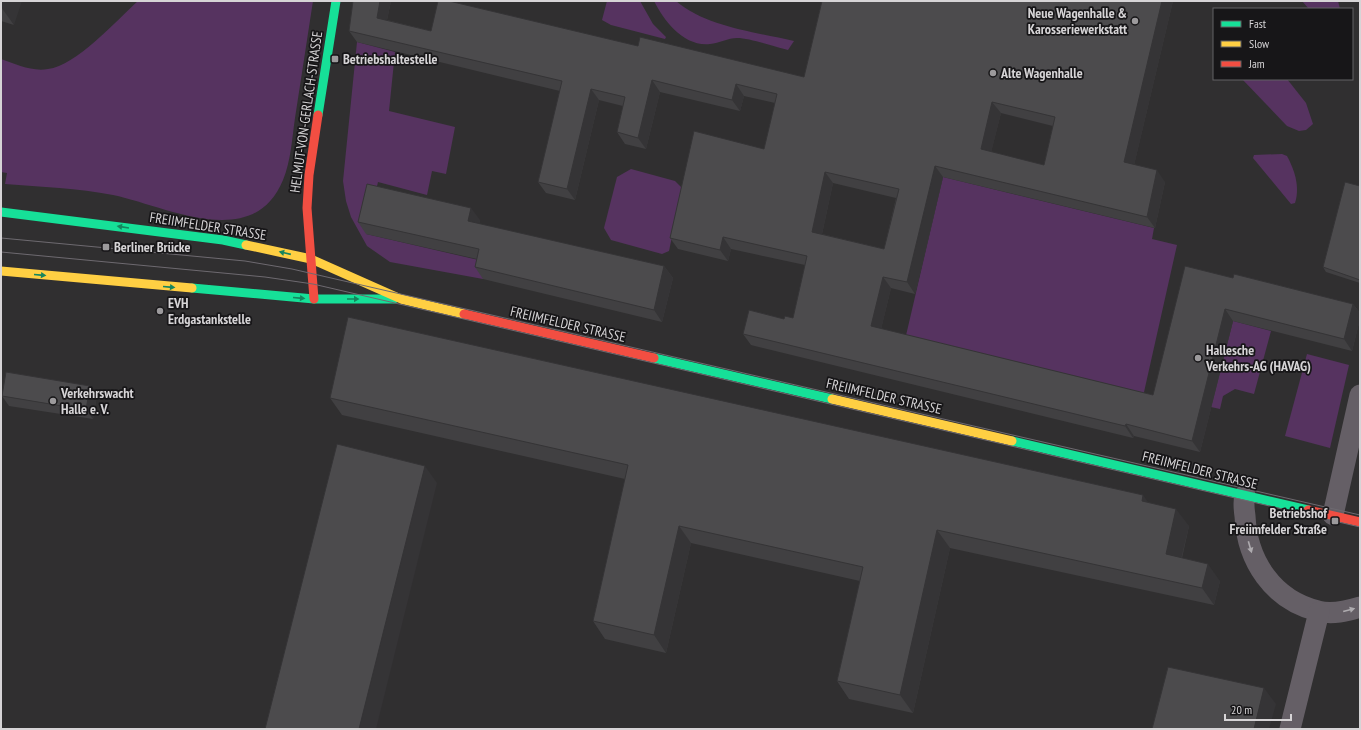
<svg xmlns="http://www.w3.org/2000/svg" width="1361" height="730" font-family="'PT Sans Narrow',sans-serif">
	<style>
		.green { fill: #563360 }
		.lines { fill: none; stroke-linecap: round; stroke-linejoin: round }
		.street { stroke: #655f66; stroke-width: 21 }
		.fast { stroke: #16e098; stroke-width: 9 }
		.slow { stroke: #ffcf43; stroke-width: 9 }
		.jam { stroke: #f24e42; stroke-width: 9 }
		.tram { stroke: #6e6a70; stroke-width: 1 }
		.wall { fill: #414042; fill-rule: evenodd }
		.shaded-wall { fill: #353436 }
		.building { fill: #4c4b4d; stroke: #353436; fill-rule: evenodd }
		.oneway { fill: #16855e }
		.oneway2 { fill: #aeabaf }
		.poi-dot { fill: #9c9a9c; stroke: #171618; stroke-width: 1.5 }
		.labels { text-anchor: middle; dominant-baseline: central; stroke-width: 3.5; stroke-linejoin: round; paint-order: stroke }
		.poi-label { font-size: 14px; font-weight: bold; fill: #d6d4d6; stroke: #171618; text-anchor: start }
		.street-label { font-size: 14px; fill: #d6d4d6; stroke: #171618 }
	</style>
	<rect width="100%" height="100%" fill="#302f30"/>
	<!-- green -->
	<g class="green">
		<path d="M138,1h175c-6,39 -12,78 -18,117 -3,20 -4,43 -12,62 -30,73 -117,26 -170,15 -35,-7 -72,-8 -108,-11l2,-11 -6,-1v-113c15,5 31,13 47,10 28,-3 69,-49 90,-68z"/>
		<polygon points="607,1 640,1 653,24 666,37 665,39 611,25 602,20"/>
		<path d="M654,1h22c30,26 80,31 118,40l-6,9c-13,-3 -38,-12 -51,-12 -9,0 -18,5 -27,6 -26,3 -46,-23 -56,-43z"/>
		<polygon points="1302,1 1338,1 1340,9 1309,9"/>
		<polygon points="357,42 395,52 389,111 455,127 446,174 432,171 427,195 378,182 366,234 487,262 483,279 390,262 367,246 351,217 346,201 343,181"/>
		<polygon points="1242,79 1287,79 1306,103 1313,124 1306,130 1299,131 1287,126"/>
		<path d="M1282,154l5,2c8,15 13,31 8,47l-4,1 -38,-46 1,-3z"/>
		<polygon points="631,169 675,181 682,188 669,251 662,254 611,240 604,228 617,177"/>
		<polygon points="943,177 1154,228 1152,239 1177,245 1142,401 904,344"/>
		<polygon points="1233,321 1271,331 1254,394 1235,389 1223,396 1220,409 1211,407"/>
		<polygon points="1307,354 1349,365 1330,448 1285,436"/>
	</g>
	<g class="lines">
		<!-- street -->
		<g class="street">
			<path d="M1245,495c-2,7 -1,14 0,21 2,45 28,84 73,95 14,4 29,0 42,-4"/>
			<polyline points="1333,515 1360,395"/>
			<polyline points="1290,729 1319,612"/>
		</g>
		<!-- fast -->
		<g class="fast">
			<polyline points="318,115 336,1"/>
			<polyline points="1,212 223,240 246,245"/>
			<polyline points="192,288 314,299 394,299"/>
			<polyline points="654,358 832,399"/>
			<polyline points="1012,441 1308,510"/>
		</g>
		<!-- slow -->
		<g class="slow">
			<polyline points="246,245 311,259 401,299 464,314"/>
			<polyline points="1,271 192,288"/>
			<polyline points="832,399 1012,441"/>
		</g>
		<!-- jam -->
		<g class="jam">
			<polyline points="314,299 307,208 309,175 318,115"/>
			<polyline points="464,314 654,358"/>
			<polyline points="1308,510 1360,522"/>
		</g>
		<!-- tram -->
		<g class="tram">
			<polyline points="1,238 245,261 292,269 1360,515"/>
			<polyline points="1,252 265,277 313,284 1360,527"/>
		</g>
	</g>
	<!-- wall -->
	<g class="wall">
		<polygon points="1,1 14,25 1,21"/>
		<path d="M353,1h38l-4,19 44,11 207,15 166,31 18,-76h351l-39,164 31,17 -10,46 -212,-51 -28,117 -24,-6 -10,41 272,66 80,-117 120,26 7,9v6l-8,32 -119,-30 -33,131 -66,-16 -1,2 -382,-93 -8,-11 41,-15 9,-1 12,-53 -74,-16 -3,12 -50,-12 -8,-11 94,-89 11,-46 -31,-7 -4,15 -80,-19 -14,57 -21,-5 -8,-12 6,-26 -24,-6 -24,100 -29,-7 -8,-11 22,-91 -203,-49 -8,-11zM1001,113l52,13 -9,39 -53,-13zM833,183l63,15 -12,51 -62,-15z"/>
		<polygon points="1360,186 1360,283 1326,272 1323,267"/>
		<polygon points="480,220 479,224 664,266 673,278 662,322 483,279 475,267 477,259 366,234 358,222"/>
		<polygon points="90,386 97,395 93,419 9,406 2,396"/>
		<polygon points="330,398 1148,502 1189,526 1182,558 1220,581 1214,605 950,548 913,713 849,699 837,681 860,581 691,543 666,653 605,639 593,621 625,479 342,415"/>
	</g>
	<!-- shaded-wall -->
	<g class="shaded-wall">
		<polygon points="1,1 22,1 14,25 1,7"/>
		<polygon points="380,1 391,1 385,29 377,18"/>
		<polygon points="1162,1 1173,1 1132,174 1124,162"/>
		<polygon points="652,80 660,92 646,149 638,138"/>
		<polygon points="736,84 744,96 740,111 732,100"/>
		<polygon points="591,89 599,100 575,200 567,189"/>
		<polygon points="992,102 1001,113 989,161 981,149"/>
		<polygon points="935,166 943,177 915,294 907,282"/>
		<polygon points="1157,170 1165,182 1155,228 1147,217"/>
		<polygon points="825,172 833,183 820,243 812,232"/>
		<polygon points="471,208 480,220 477,233 468,221"/>
		<polygon points="723,237 731,249 728,261 720,250"/>
		<polygon points="664,266 673,278 662,322 654,310"/>
		<polygon points="883,277 891,288 879,338 871,326"/>
		<polygon points="1353,304 1360,313 1360,319 1352,351 1344,339"/>
		<polygon points="1225,309 1233,321 1200,452 1192,441"/>
		<polygon points="90,386 97,395 93,419 86,410"/>
		<polygon points="1126,424 1134,436 1133,438 1125,426"/>
		<polygon points="425,466 437,483 376,729 359,729"/>
		<polygon points="1143,495 1155,512 1142,501"/>
		<polygon points="1176,509 1189,526 1178,572 1166,554"/>
		<polygon points="679,526 691,543 666,653 654,635"/>
		<polygon points="937,530 950,548 913,713 900,695"/>
		<polygon points="1208,564 1220,581 1214,605 1202,588"/>
		<polygon points="1264,688 1276,704 1269,729 1254,729"/>
	</g>
	<!-- building -->
	<g class="building">
		<path d="M353,1h27l-3,17 54,13 7,-30h11l189,45 2,-9 164,40 18,-76h340l-38,161 33,8 -10,47 -212,-51 -28,116 -24,-5 -12,49 282,69 32,-129 48,12 1,-4 119,30 -9,35 -119,-30 -33,132 -66,-17 -1,2 -382,-92 6,-24 35,9 1,-3 8,2 14,-62 -84,-19 -3,13 -50,-12 24,-107 70,18 13,-55 -41,-10 -4,16 -80,-20 -14,58 -21,-6 8,-35 -34,-8 -24,100 -29,-7 24,-101 -213,-50zM992,102l63,15 -11,48 -63,-16zM825,172l74,17 -15,60 -72,-17z"/>
		<polygon points="1345,182 1360,186 1360,280 1323,267"/>
		<polygon points="367,184 471,208 468,221 664,266 654,310 475,267 479,249 358,222"/>
		<polygon points="348,317 1143,495 1142,501 1176,509 1166,554 1208,564 1202,588 937,530 900,695 837,681 863,567 679,526 654,635 593,621 628,465 330,398"/>
		<polygon points="6,372 90,386 86,410 2,396"/>
		<polygon points="337,444 425,466 359,729 265,729"/>
		<polygon points="1168,667 1264,688 1254,729 1152,729"/>
	</g>
	<!-- one-way arrows -->
	<defs><path id="oneway-solid" d="M-6-.8H1V-3.2L6.5 0L1 3.2V.8H-6Z"/></defs>
	<g class="oneway">
		<use href="#oneway-solid" transform="translate(123 227) rotate(-171)"/>
		<use href="#oneway-solid" transform="translate(285 253) rotate(-167)"/>
		<use href="#oneway-solid" transform="translate(40 275) rotate(5)"/>
		<use href="#oneway-solid" transform="translate(169 287) rotate(5)"/>
		<use href="#oneway-solid" transform="translate(299 298) rotate(5)"/>
		<use href="#oneway-solid" transform="translate(353 299)"/>
	</g>
	<g class="oneway2">
		<use href="#oneway-solid" transform="translate(1250 547) rotate(74)"/>
		<use href="#oneway-solid" transform="translate(1349 610) rotate(-15)"/>
	</g>
	<!-- markers -->
	<g class="poi-dot">
		<circle cx="1135" cy="21" r="4"/>
		<rect x="331" y="55" width="8" height="8" rx="2"/>
		<circle cx="993" cy="73" r="4"/>
		<rect x="102" y="243" width="8" height="8" rx="2"/>
		<circle cx="160" cy="311" r="4"/>
		<circle cx="1198" cy="358" r="4"/>
		<circle cx="53" cy="401" r="4"/>
		<rect x="1331" y="517" width="8" height="8" rx="2"/>
	</g>
	<g class="labels">
		<!-- poi labels -->
		<g class="poi-label">
			<text x="1127" y="13" text-anchor="end">Neue Wagenhalle &amp;<tspan x="1127" dy="16">Karosseriewerkstatt</tspan></text>
			<text x="343" y="59">Betriebshaltestelle</text>
			<text x="1001" y="73">Alte Wagenhalle</text>
			<text x="114" y="247">Berliner Brücke</text>
			<text x="168" y="303">EVH<tspan x="168" dy="16">Erdgastankstelle</tspan></text>
			<text x="1206" y="350">Hallesche<tspan x="1206" dy="16">Verkehrs-AG (HAVAG)</tspan></text>
			<text x="61" y="393">Verkehrswacht<tspan x="61" dy="16">Halle e. V.</tspan></text>
			<text x="1327" y="513" text-anchor="end">Betriebshof<tspan x="1327" dy="16">Freiimfelder Straße</tspan></text>
		</g>
		<!-- street labels -->
		<g class="street-label">
			<text transform="translate(306 112) rotate(-82)">HELMUT-VON-GERLACH-STRASSE</text>
			<text transform="translate(208 226) rotate(9)">FREIIMFELDER STRASSE</text>
			<text transform="translate(568 324) rotate(13)">FREIIMFELDER STRASSE</text>
			<text transform="translate(884 396) rotate(13)">FREIIMFELDER STRASSE</text>
			<text transform="translate(1200 470) rotate(14)">FREIIMFELDER STRASSE</text>
		</g>
	</g>
	<!-- border -->
	<rect width="1361" height="730" fill="none" stroke="#d6d4d6" stroke-width="4"/>
	<!-- legend -->
	<rect x="1213" y="8" width="140" height="72" fill="#171618" stroke="#636264"/>
	<rect x="1221" y="21" width="20" height="6" fill="#16e098" stroke="#636264"/>
	<text x="1249" y="28" font-size="12" fill="#d6d4d6">Fast</text>
	<rect x="1221" y="41" width="20" height="6" fill="#ffcf43" stroke="#636264"/>
	<text x="1249" y="48" font-size="12" fill="#d6d4d6">Slow</text>
	<rect x="1221" y="61" width="20" height="6" fill="#f24e42" stroke="#636264"/>
	<text x="1249" y="68" font-size="12" fill="#d6d4d6">Jam</text>
	<!-- scale -->
	<path d="M1225 714v6h66v-6" fill="none" stroke="#d6d4d6" stroke-width="2"/>
	<text x="1231" y="714" font-size="12" fill="#d6d4d6" stroke="#171618" stroke-width="3" paint-order="stroke">20 m</text>
</svg>
